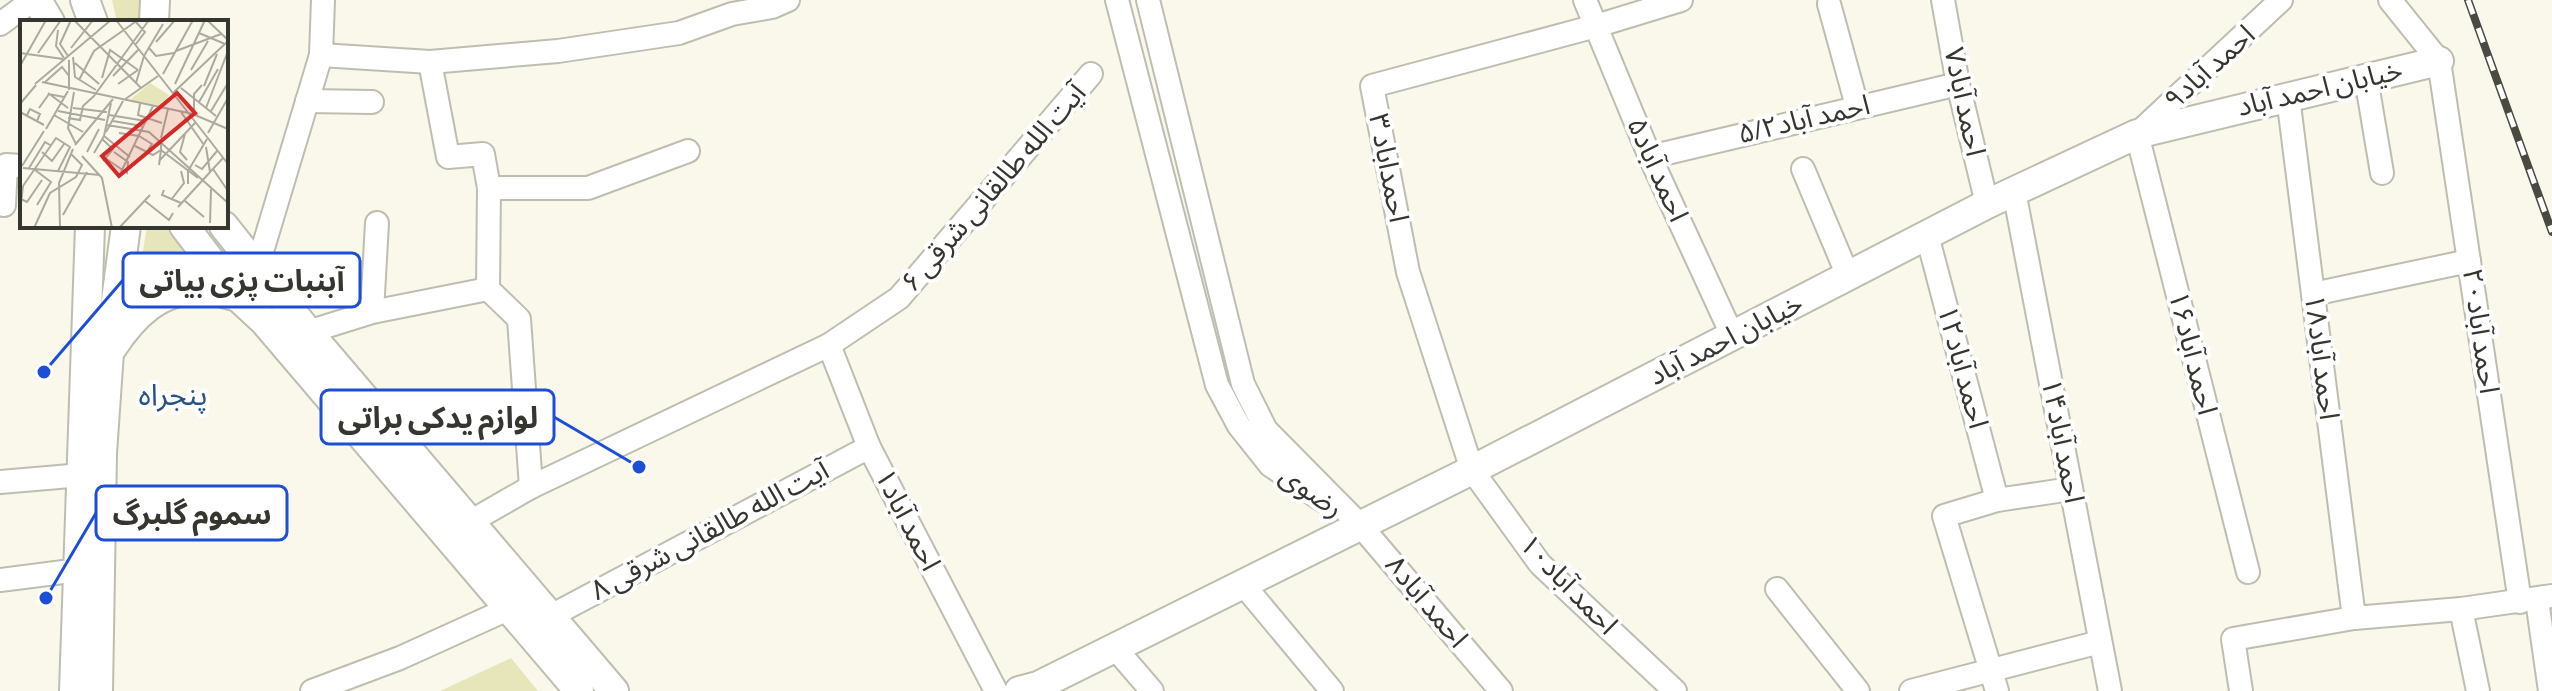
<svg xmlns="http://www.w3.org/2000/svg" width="2552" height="691" font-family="'Sofia Sans Condensed','Noto Sans Arabic',sans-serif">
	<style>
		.green { fill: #e7e6ba }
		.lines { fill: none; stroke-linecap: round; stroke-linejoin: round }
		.minor-casing { stroke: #bebeb0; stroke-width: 26 }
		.major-casing { stroke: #bebeb0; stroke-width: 32 }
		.minor { stroke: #fff; stroke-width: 22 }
		.major { stroke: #fff; stroke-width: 28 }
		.rail-casing { stroke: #4a4a43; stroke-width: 8 }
		.rail { stroke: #fff; stroke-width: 5; stroke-dasharray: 15; stroke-linecap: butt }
		.labels { text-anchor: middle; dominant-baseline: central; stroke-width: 8; stroke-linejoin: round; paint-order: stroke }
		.street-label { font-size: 28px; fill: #363630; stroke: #fff }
		.neighbourhood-label { font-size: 30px; fill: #285186; stroke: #fff }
		.inset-road { fill: none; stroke: #abaaa0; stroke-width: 2 }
		.view { fill: #d62828; fill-opacity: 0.15; stroke: #d62828; stroke-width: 4 }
		.inset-edge { fill: none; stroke: #363630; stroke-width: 4 }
		.leader { fill: none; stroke: #1d4ed8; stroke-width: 3 }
		.callout-dot { fill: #1d4ed8; stroke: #fff; stroke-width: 3 }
		.callout { fill: #fff; stroke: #1d4ed8; stroke-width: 3 }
		.callout-label { font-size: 30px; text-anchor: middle; font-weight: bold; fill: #363630 }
	</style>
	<rect width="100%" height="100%" fill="#f9f8ea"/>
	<!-- green -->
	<g class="green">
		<polygon points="112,0 139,0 139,22 117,22"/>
		<polygon points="147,226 165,226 203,278 135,301"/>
		<polygon points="511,658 538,691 440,691"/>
	</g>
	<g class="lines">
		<defs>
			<g id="minor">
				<polyline points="1117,0 1217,385 1239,426 1270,465 1322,500"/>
				<polyline points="1148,0 1243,384 1266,430 1360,525 1501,691"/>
				<polyline points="1585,0 1650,157 1733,337"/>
				<polyline points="1943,0 1958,84 1987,204"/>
				<polyline points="2390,0 2439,61 2520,602"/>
				<polyline points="1829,4 1857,106"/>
				<polyline points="0,24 33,0"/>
				<polyline points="321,55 430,62 558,51 679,33 732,14 772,7 788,0"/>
				<polyline points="430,62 448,157 483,154 489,188"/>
				<polyline points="2366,78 2382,173"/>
				<polyline points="2288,97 2354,618"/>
				<polyline points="307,101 372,102"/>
				<polyline points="1650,157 1958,84"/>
				<polyline points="1803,169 1848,276"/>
				<polyline points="2014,191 2110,691"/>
				<polyline points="4,205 6,165 22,166"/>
				<polyline points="1927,235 1997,500"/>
				<polyline points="257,268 321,55 323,0"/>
				<polyline points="488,289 489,188 588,188 688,151"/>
				<polyline points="488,289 519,319 531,487"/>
				<polyline points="2313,294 2469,261"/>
				<polyline points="372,312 377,223"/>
				<polyline points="308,332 372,312 488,289"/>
				<polyline points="829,345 869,447 996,691"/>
				<polyline points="0,482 82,475"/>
				<polyline points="470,522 531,487 829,345 899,298 1091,74"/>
				<polyline points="2248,572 2137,134 2281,0"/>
				<polyline points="0,580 79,570"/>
				<polyline points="1242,583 1332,691"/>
				<polyline points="1777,589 1858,691"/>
				<polyline points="2537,600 2550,691"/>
				<polyline points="2461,609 2478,691"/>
				<polyline points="551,616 869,447"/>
				<polyline points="1115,648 1152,691"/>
				<polyline points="312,691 400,658 508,609"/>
				<polyline points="1675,691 1540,564 1472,470 1408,272 1372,86 1596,26 1681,0"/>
				<polyline points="1911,691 2100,642"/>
				<polyline points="1997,691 1944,516 1997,500 2071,489"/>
				<polyline points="2241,691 2233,639 2354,618 2461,609 2552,596"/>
			</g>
			<g id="major">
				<polyline points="37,0 50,22"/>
				<polyline points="85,0 93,22"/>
				<polyline points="154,22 155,0"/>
				<polyline points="184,226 238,297 264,321 579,691"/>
				<polyline points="224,226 308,332 614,691"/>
				<path d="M112,348c21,-32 46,-58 88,-59 12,0 26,5 38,8"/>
				<polyline points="74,691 90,226"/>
				<polyline points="98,691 102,453 109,352 126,226"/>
				<polyline points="1019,691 1038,686 1472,470 1987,204 2137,134 2439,61"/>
			</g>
		</defs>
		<!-- minor casing -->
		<use href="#minor" class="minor-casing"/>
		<!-- major casing -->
		<use href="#major" class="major-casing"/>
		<!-- minor -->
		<use href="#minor" class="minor"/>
		<!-- major -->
		<use href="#major" class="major"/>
		<defs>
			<polyline id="rail" points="2468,0 2552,232"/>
		</defs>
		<!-- rail casing -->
		<use href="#rail" class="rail-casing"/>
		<!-- rail -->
		<use href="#rail" class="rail"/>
	</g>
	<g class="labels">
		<!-- street labels -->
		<g class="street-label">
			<text transform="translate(2210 68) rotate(-42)">احمد آباد۹</text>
			<text transform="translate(2320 89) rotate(-13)">خیابان احمد آباد</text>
			<text transform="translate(1964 102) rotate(78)">احمد آباد۷</text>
			<text transform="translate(1804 120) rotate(-13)">احمد آباد۵/۲</text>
			<text transform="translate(1388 168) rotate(79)">احمداباد ۳</text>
			<text transform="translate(1657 170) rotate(66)">احمد آباد۵</text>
			<text transform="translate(994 188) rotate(-49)">آیت الله طالقانی شرقی ۶</text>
			<text transform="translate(2480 331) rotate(82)">احمد آباد۲۰</text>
			<text transform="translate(1726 340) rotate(-27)">خیابان احمد آباد</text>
			<text transform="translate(2192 353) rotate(76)">احمد آباد۱۶</text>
			<text transform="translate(2321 357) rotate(83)">احمد آباد۱۸</text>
			<text transform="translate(1962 367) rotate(75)">احمد آباد۱۲</text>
			<text transform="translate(2062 441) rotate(79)">احمد آباد۱۴</text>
			<text transform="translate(1311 492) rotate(34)">رضوی</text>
			<text transform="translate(907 520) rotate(63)">احمد آباد۱</text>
			<text transform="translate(710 531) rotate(-28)">آیت الله طالقانی شرقی ۸</text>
			<text transform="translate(1568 585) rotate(46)">احمد آباد۱۰</text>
			<text transform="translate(1426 602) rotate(50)">احمد آباد۸</text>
		</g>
		<!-- neighbourhood labels -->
		<g class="neighbourhood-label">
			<text x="173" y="396">پنجراه</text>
		</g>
	</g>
	<!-- overview -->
	<g transform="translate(20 20)">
		<rect width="208" height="208" fill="#f9f8ea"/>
		<path d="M130,63l19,12 -6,11 -33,-6z" fill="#e7e6ba"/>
		<path class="inset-road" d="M54,0l67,68M96,0l112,144M187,0l21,20M115,1l10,11 -9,12M38,10l-2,16 8,12M179,13l26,11M136,22l19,-22M51,28l22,-28M129,28l7,8 18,-3M156,31l45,-17M0,33l43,6M18,33l23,-33M48,36l-8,-12 11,-24M124,36l19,-32M53,37l2,20 21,13M55,43l24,21M0,46l26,-46M171,50l17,-29M143,54l30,-54M93,56l26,-27M82,58l8,-28 28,20M59,60l15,-29 44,-31M22,62l156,33M24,63l18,-16 7,9M116,63l8,-27M15,64l76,-64M98,64l20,-14M155,64l30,-64M184,66l13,-32M161,68l35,28M49,70v-30M54,72l-6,36 8,16M28,73l20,15M153,73l55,-52M74,76l55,-76M104,80l34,-24M179,82l19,-33M0,84l16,-19M120,84l-2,11 24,8M19,88l10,-14 15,3M53,88l34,4M186,88l22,-57M38,91l47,9M191,91l17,-28M0,92l24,13M161,92l23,33M174,94v-20l8,-9M7,95l3,-6 10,5 -3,7M34,95l29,17M89,95l37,6M175,95l33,14M48,98l12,2 3,-14 11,-10M93,101l29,5M87,105l42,7 79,71M26,109l22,-38M86,112l17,-31M99,113l20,3 13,8 -8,12M188,113l20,-35M165,114l-5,18 7,8M84,116l26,21M141,118l7,-29M82,119l11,10 -10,12M141,122v8l37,28M55,125l38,-46M115,126l18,9 8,-5 -2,15M186,127l4,25M22,132l10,9 12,-17M67,132l12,-23M74,133l10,-17 7,-33M62,136l20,22 10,50M85,138l22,15 1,-11 -14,-10M139,141l36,-38M175,145l7,4 15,-18M2,146l22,-35M3,148l77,7M9,148l16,-26 5,3M193,149l15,22M15,150l16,12 -14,23M101,152l32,-66M168,164v-13l19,-32M144,170l-2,5 19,8M1,179l6,3 15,-22M151,180l13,-17 -3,-12M125,181l24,19 4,-7M165,181l19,16M158,187l45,-49M0,192l3,-26 33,-48 14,9 -12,24M43,195l24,-43M190,203l1,-34M14,208l16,-35 26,-16 6,-12 -11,-11M40,208l-1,-45 14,-34M99,208l31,-33"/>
		<path class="view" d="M157,73l18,20 -76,63 -17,-20z"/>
		<rect width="208" height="208" class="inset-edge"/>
	</g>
	<!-- callouts -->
	<path class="leader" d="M44 372L123 280M639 467L554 417M46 598L96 513"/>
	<g class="callout-dot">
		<circle cx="44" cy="372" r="8"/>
		<circle cx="639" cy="467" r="8"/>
		<circle cx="46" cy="598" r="8"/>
	</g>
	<g class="callout">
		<rect x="123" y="253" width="237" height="54" rx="8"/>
		<rect x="321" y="390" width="233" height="54" rx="8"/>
		<rect x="96" y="486" width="191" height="54" rx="8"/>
	</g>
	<g class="callout-label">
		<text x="242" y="291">آبنبات پزی بیاتی</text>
		<text x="438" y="428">لوازم یدکی براتی</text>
		<text x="192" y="524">سموم گلبرگ</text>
	</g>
</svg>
